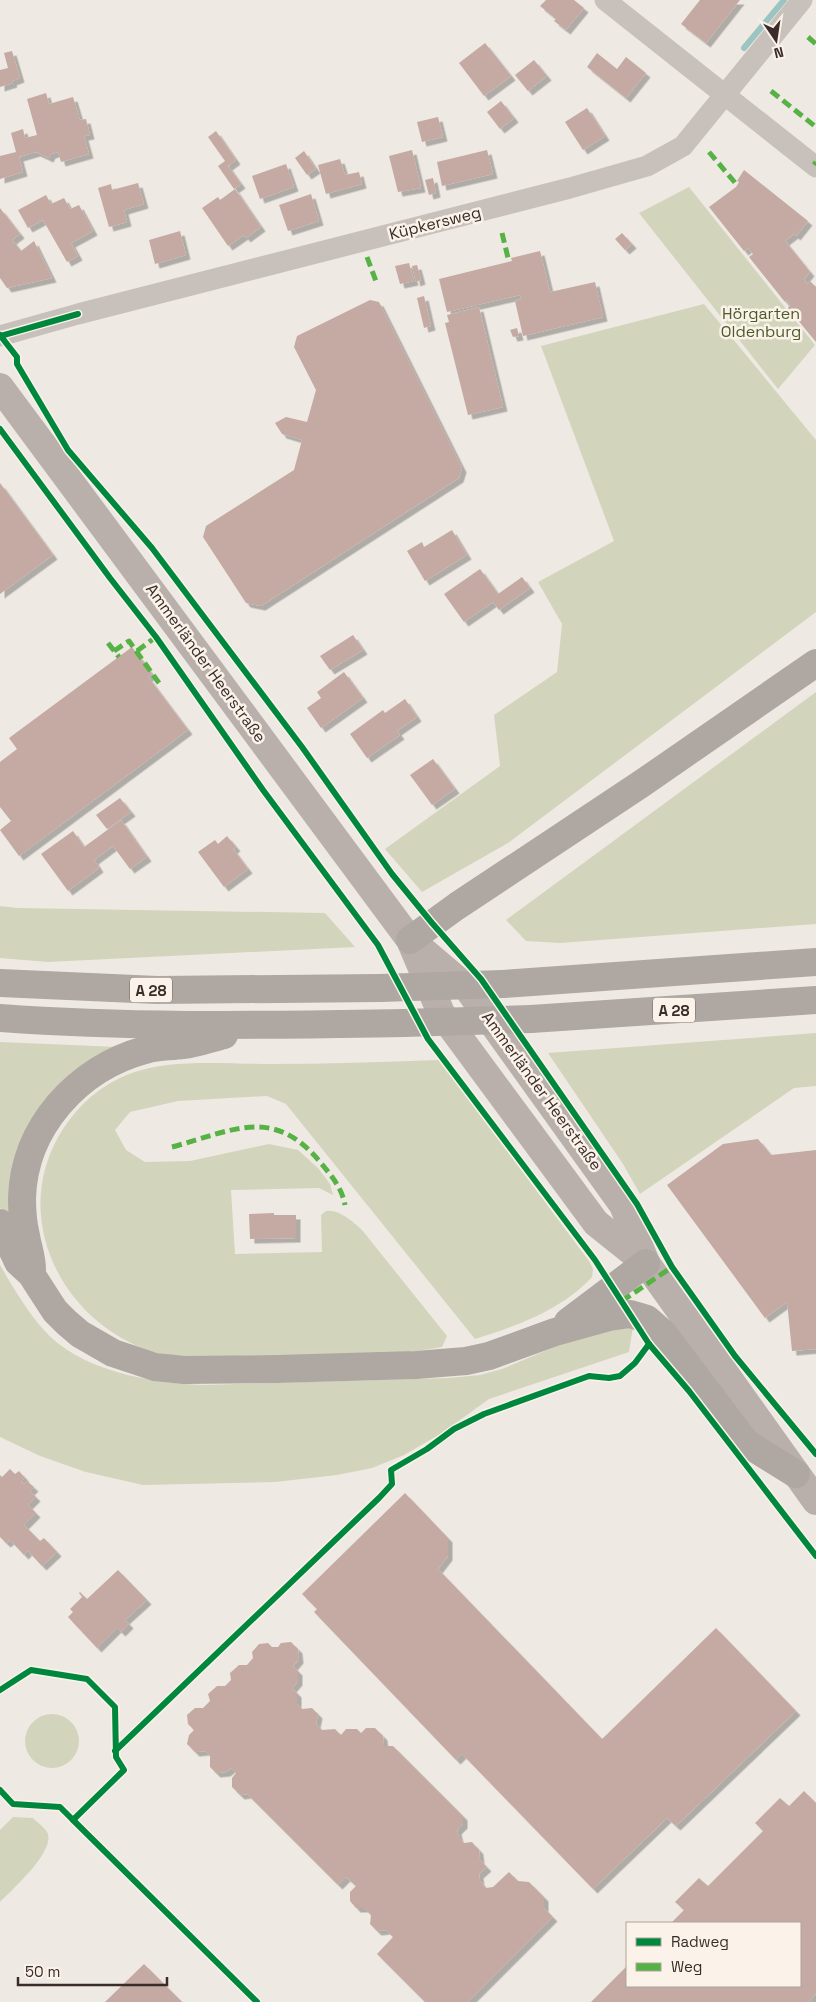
<svg xmlns="http://www.w3.org/2000/svg" width="816" height="2002" font-family="'Space Grotesk',sans-serif">
	<style>
		.green { fill: #d2d5bb }
		.lines { fill: none; stroke-linecap: round; stroke-linejoin: round }
		.stream { stroke: #9cc4c1; stroke-width: 6 }
		.building { fill: #c4aaa3; filter: url(#shadow) }
		.street { stroke: #c8c0bb; stroke-width: 21 }
		.secondary { stroke: #b9b0ab; stroke-width: 28 }
		.highway { stroke: #aea7a2; stroke-width: 28 }
		.highway-bridge { stroke: #aea7a2; stroke-width: 28 }
		.quiet { stroke: #56b245; stroke-width: 5; stroke-dasharray: 10 5; stroke-linecap: butt }
		.cycleway-casing { stroke: #fbf2ea; stroke-width: 9 }
		.cycleway { stroke: #00873e; stroke-width: 6 }
		.labels { text-anchor: middle; dominant-baseline: central; stroke-width: 5; stroke-linejoin: round; paint-order: stroke }
		.shield { fill: #fbf2ea; stroke: #746762; stroke-width: 1 }
		.shield-label { font-size: 15px; font-weight: bold; fill: #3a2c28 }
		.street-label { font-size: 16px; fill: #3a2c28; stroke: #fbf2ea }
		.park-label { font-size: 16px; fill: #4c5b29; stroke: #fbf2ea }
	</style>
	<defs>
		<filter id="shadow"><feDropShadow dx="4.5" dy="4.5" stdDeviation="0" flood-color="#0004"/></filter>
	</defs>
	<rect width="100%" height="100%" fill="#efe9e3"/>
	<!-- green -->
	<g class="green">
		<polygon points="689,187 815,345 778,389 639,213"/>
		<polygon points="704,304 816,440 816,612 508,843 422,892 385,849 500,766 494,715 557,672 562,624 538,582 614,541 541,346"/>
		<polygon points="816,692 816,924 560,943 526,941 506,920"/>
		<polygon points="0,906 18,908 325,913 355,947 48,962 0,958"/>
		<polygon points="816,1033 816,1086 794,1088 640,1194 623,1164 548,1053"/>
		<polygon points="0,1042 118,1047 77,1077 10,1227 0,1207"/>
		<path d="M439,1060l150,201 4,8 -1,8c-30,33 -76,49 -117,62l-189,-235 -19,-8 -89,5 -48,11 -15,18 11,20 19,12 45,-1 79,-17 29,6 20,18 12,16 3,11 -14,-7 -88,2 4,64 87,-2 -1,-37 5,-4c13,-2 26,10 36,19l85,106 -5,11c-60,11 -123,8 -184,8 -36,1 -83,7 -116,-7 -86,-35 -132,-137 -79,-219 16,-25 38,-44 66,-55 41,-16 97,-10 140,-10 57,0 113,-2 170,-4z"/>
		<path d="M0,1265c13,22 26,45 43,64 36,42 108,54 160,56l245,-7 32,-3 22,-6 93,-39 38,-4 -4,26 -140,47 -47,34 -38,22 -32,13 -35,7 -62,7 -132,3 -57,-13 -46,-16 -40,-19z"/>
		<circle cx="52" cy="1741" r="27"/>
		<path d="M13,1817l20,1c4,4 11,9 14,14 10,18 -35,58 -47,70v-72z"/>
	</g>
	<g class="lines">
		<!-- stream -->
		<polyline class="stream" points="744,48 784,0"/>
	</g>
	<!-- building -->
	<g class="building">
		<polygon points="546,0 574,0 584,8 566,30 554,21 556,19 540,6"/>
		<polygon points="700,0 740,0 706,43 681,24"/>
		<polygon points="485,43 511,76 484,96 459,63"/>
		<polygon points="12,51 20,78 12,81 13,83 0,87 0,70 8,68 4,53"/>
		<polygon points="597,53 617,69 626,57 646,73 626,98 587,67"/>
		<polygon points="534,60 547,76 528,91 515,75"/>
		<polygon points="46,93 49,104 73,97 80,120 86,119 90,135 84,136 89,154 61,162 58,152 51,154 49,158 36,152 19,157 23,172 0,179 0,156 16,152 11,133 23,129 25,138 37,135 27,99"/>
		<polygon points="501,101 514,118 500,129 487,112"/>
		<polygon points="587,108 605,136 583,150 565,122"/>
		<polygon points="438,117 443,137 422,142 417,122"/>
		<polygon points="216,131 236,160 228,166 241,184 234,189 218,166 225,161 208,137"/>
		<polygon points="412,150 421,188 398,192 389,156"/>
		<polygon points="487,150 493,174 442,186 437,162"/>
		<polygon points="304,151 316,169 307,175 295,158"/>
		<polygon points="340,159 345,175 359,172 362,184 326,194 318,165"/>
		<polygon points="286,164 294,187 260,199 252,176"/>
		<polygon points="744,170 808,221 796,236 794,234 785,241 810,272 804,279 807,284 810,281 816,287 816,342 788,308 790,305 787,300 785,302 749,257 753,254 748,248 744,251 709,207 736,187 739,182 737,181"/>
		<polygon points="433,178 436,193 429,195 425,180"/>
		<polygon points="138,183 144,204 124,210 127,222 109,227 98,188 111,184 112,190"/>
		<polygon points="235,189 261,227 246,238 244,235 228,246 202,208 218,197 220,200"/>
		<polygon points="311,194 319,221 288,231 279,205"/>
		<polygon points="46,195 51,204 64,198 70,209 79,205 93,231 71,243 78,256 67,262 43,220 28,228 18,210"/>
		<polygon points="0,208 20,234 12,240 21,251 34,241 52,278 7,288 0,278"/>
		<polygon points="180,231 186,255 155,264 149,240"/>
		<polygon points="622,233 632,244 625,250 615,239"/>
		<polygon points="540,251 550,292 595,282 603,317 523,336 515,301 521,299 520,295 447,312 439,279 512,261 511,258"/>
		<polygon points="409,263 414,281 400,284 395,266"/>
		<polygon points="417,265 421,280 416,282 412,266"/>
		<polygon points="424,296 431,326 424,328 417,298"/>
		<polygon points="370,300 379,302 462,468 459,478 261,606 246,603 203,537 206,526 294,470 302,440 282,434 275,423 286,417 307,422 316,390 294,347 297,336"/>
		<polygon points="479,307 503,407 468,415 445,323 449,322 447,315"/>
		<polygon points="517,328 519,336 513,337 510,330"/>
		<polygon points="0,483 53,555 0,594"/>
		<polygon points="452,530 467,555 425,581 407,551 422,542 424,547"/>
		<polygon points="480,569 498,594 522,577 530,588 499,610 493,602 464,622 444,594"/>
		<polygon points="353,635 363,650 330,670 320,656"/>
		<polygon points="132,647 152,674 148,677 188,730 19,856 0,830 11,821 0,807 0,762 17,749 9,738"/>
		<polygon points="344,672 363,698 321,728 307,708 321,698 317,692"/>
		<polygon points="405,699 417,717 397,731 400,735 367,758 350,734 383,710 385,713"/>
		<polygon points="433,759 455,789 432,805 410,775"/>
		<polygon points="120,798 131,812 107,829 96,815"/>
		<polygon points="121,820 147,857 130,869 113,846 94,860 99,868 68,891 41,854 73,831 84,847"/>
		<polygon points="227,836 236,847 233,849 248,869 224,887 198,852 215,840 218,844"/>
		<polygon points="758,1139 771,1155 816,1150 816,1349 792,1351 787,1302 765,1318 667,1185 723,1144"/>
		<polygon points="274,1213 274,1215 296,1215 296,1238 250,1239 249,1214"/>
		<polygon points="10,1469 15,1474 19,1471 25,1478 21,1482 24,1484 27,1481 34,1487 30,1491 36,1497 28,1505 36,1513 24,1525 40,1541 44,1538 57,1552 42,1566 28,1551 24,1555 10,1540 6,1543 0,1537 0,1475 2,1477"/>
		<polygon points="405,1493 448,1538 448,1556 438,1569 602,1739 716,1628 796,1711 676,1826 667,1818 593,1889 462,1754 456,1760 314,1612 317,1609 302,1594"/>
		<polygon points="118,1570 147,1600 125,1620 129,1624 121,1632 117,1628 97,1648 68,1617 73,1612 70,1609 82,1597 79,1593 80,1592 87,1599"/>
		<polygon points="291,1642 298,1649 299,1659 293,1666 298,1671 298,1681 292,1688 297,1693 297,1704 302,1709 312,1708 318,1714 316,1724 322,1730 335,1729 341,1735 346,1729 357,1729 361,1733 366,1728 375,1728 383,1736 384,1746 393,1746 463,1816 463,1824 457,1830 459,1838 464,1843 472,1842 479,1850 480,1860 487,1867 479,1874 480,1881 486,1888 493,1887 509,1872 518,1881 529,1882 544,1897 544,1908 553,1917 468,2002 425,2002 377,1954 393,1937 386,1930 377,1931 370,1924 371,1915 364,1908 356,1908 350,1901 350,1892 356,1886 346,1877 338,1885 247,1794 240,1795 232,1787 232,1778 236,1773 231,1768 226,1772 216,1773 210,1767 210,1756 205,1751 195,1752 187,1744 189,1735 194,1730 188,1724 187,1715 195,1708 203,1708 210,1701 208,1694 217,1686 225,1686 231,1680 230,1673 239,1665 247,1665 253,1658 252,1652 259,1644 268,1643 272,1647 278,1647 281,1643"/>
		<polygon points="804,1791 816,1803 816,1993 809,2002 591,2002 627,1966 627,1986 800,1986 800,1923 671,1923 684,1910 675,1902 699,1878 708,1886 763,1831 755,1823 780,1798 789,1806"/>
		<polygon points="144,1964 182,2002 105,2002"/>
	</g>
	<g class="lines">
		<!-- street -->
		<g class="street">
			<polyline points="605,0 816,167"/>
			<polyline points="0,336 78,314 570,188 647,166 683,146 802,0"/>
		</g>
		<!-- secondary -->
		<g class="secondary">
			<polyline points="0,387 410,940 441,1013 596,1223 646,1263"/>
			<polyline points="415,944 468,989 623,1205 646,1263 816,1501"/>
		</g>
		<!-- highway -->
		<g class="highway">
			<polyline points="410,940 457,906 641,784 816,663"/>
			<polyline points="0,983 157,990 380,988"/>
			<polyline points="503,984 816,962"/>
			<path d="M0,1018c135,10 269,7 404,5"/>
			<polyline points="531,1019 816,1000"/>
			<polyline points="0,1223 18,1262 31,1274 55,1311 66,1322 80,1334 113,1353 155,1367 184,1370 277,1369 416,1365 466,1361 489,1356 555,1332 609,1317 630,1314 647,1319 663,1333 746,1443 796,1474"/>
			<path d="M32,1270c0,-13 -4,-22 -6,-34 -3,-12 -4,-25 -4,-38 2,-71 56,-130 123,-148 13,-4 25,-3 38,-5 14,-1 28,-7 41,-10"/>
			<polyline points="568,1322 646,1263"/>
		</g>
		<!-- highway-bridge -->
		<g class="highway-bridge">
			<polyline points="380,988 503,984"/>
			<polyline points="404,1023 531,1019"/>
		</g>
		<!-- quiet -->
		<g class="quiet">
			<polyline points="808,37 816,44"/>
			<polyline points="771,91 816,127"/>
			<polyline points="709,152 737,185"/>
			<polyline points="814,165 816,162"/>
			<polyline points="502,233 509,262"/>
			<polyline points="367,257 377,284"/>
			<polyline points="108,643 119,657"/>
			<polyline points="114,651 129,641 159,683"/>
			<polyline points="137,651 156,637"/>
			<path d="M172,1147c60,-16 101,-42 148,15 11,13 22,26 25,43"/>
			<polyline points="622,1301 672,1267"/>
		</g>
		<defs>
			<g id="cycleway">
				<polyline points="0,335 17,357 17,364 68,450 152,548 302,747 392,874 432,923 481,979 637,1204 672,1267 735,1356 816,1454"/>
				<polyline points="0,336 78,314"/>
				<polyline points="0,429 110,578 156,637 263,790 378,945 428,1039 595,1260 649,1344 689,1391 816,1556"/>
				<polyline points="0,1690 31,1670 87,1679 115,1707 116,1757 124,1770 73,1820 60,1807 13,1804 0,1790"/>
				<polyline points="115,1751 379,1498 392,1484 391,1470 427,1449 454,1429 484,1414 589,1376 609,1378 620,1376 635,1363 649,1344"/>
				<polyline points="73,1820 257,2002"/>
			</g>
		</defs>
		<!-- cycleway casing -->
		<use href="#cycleway" class="cycleway-casing"/>
		<!-- cycleway -->
		<use href="#cycleway" class="cycleway"/>
	</g>
	<g class="labels">
		<!-- shield labels -->
		<g class="shield">
			<rect x="130" y="977.5" width="42" height="25" rx="4"/>
			<rect x="653" y="997.5" width="42" height="25" rx="4"/>
		</g>
		<g class="shield-label">
			<text x="151" y="990">A 28</text>
			<text x="674" y="1010">A 28</text>
		</g>
		<!-- street labels -->
		<g class="street-label">
			<text transform="translate(435 223) rotate(-14)">Küpkersweg</text>
			<text transform="translate(206 663) rotate(54)">Ammerländer Heerstraße</text>
			<text transform="translate(542 1091) rotate(54)">Ammerländer Heerstraße</text>
		</g>
		<!-- park labels -->
		<g class="park-label">
			<text x="761" y="313">Hörgarten<tspan x="761" dy="18">Oldenburg</tspan></text>
		</g>
	</g>
	<!-- legend -->
	<rect x="626" y="1922" width="175" height="65" fill="#fbf2ea" stroke="#aea39c"/>
	<rect x="636" y="1938" width="25" height="8" fill="#00873e" stroke="#aea39c"/>
	<text x="671" y="1947" font-size="15" fill="#3a2c28">Radweg</text>
	<rect x="636" y="1963" width="25" height="8" fill="#56b245" stroke="#aea39c"/>
	<text x="671" y="1972" font-size="15" fill="#3a2c28">Weg</text>
	<!-- north arrow -->
	<g transform="translate(776 40) rotate(167)" stroke="#fbf2ea" stroke-width="4" paint-order="stroke">
	<path d="M0-4L9 19L0 12L-9 19Z" fill="#3a2c28"/>
	<text y="-8" font-size="14" font-weight="bold" text-anchor="middle" fill="#3a2c28">N</text>
	</g>
	<!-- scale -->
	<path d="M18 1977v8h149v-8" fill="none" stroke="#3a2c28" stroke-width="2.5"/>
	<text x="25" y="1977" font-size="15" fill="#3a2c28" stroke="#fbf2ea" stroke-width="4" paint-order="stroke">50 m</text>
</svg>
